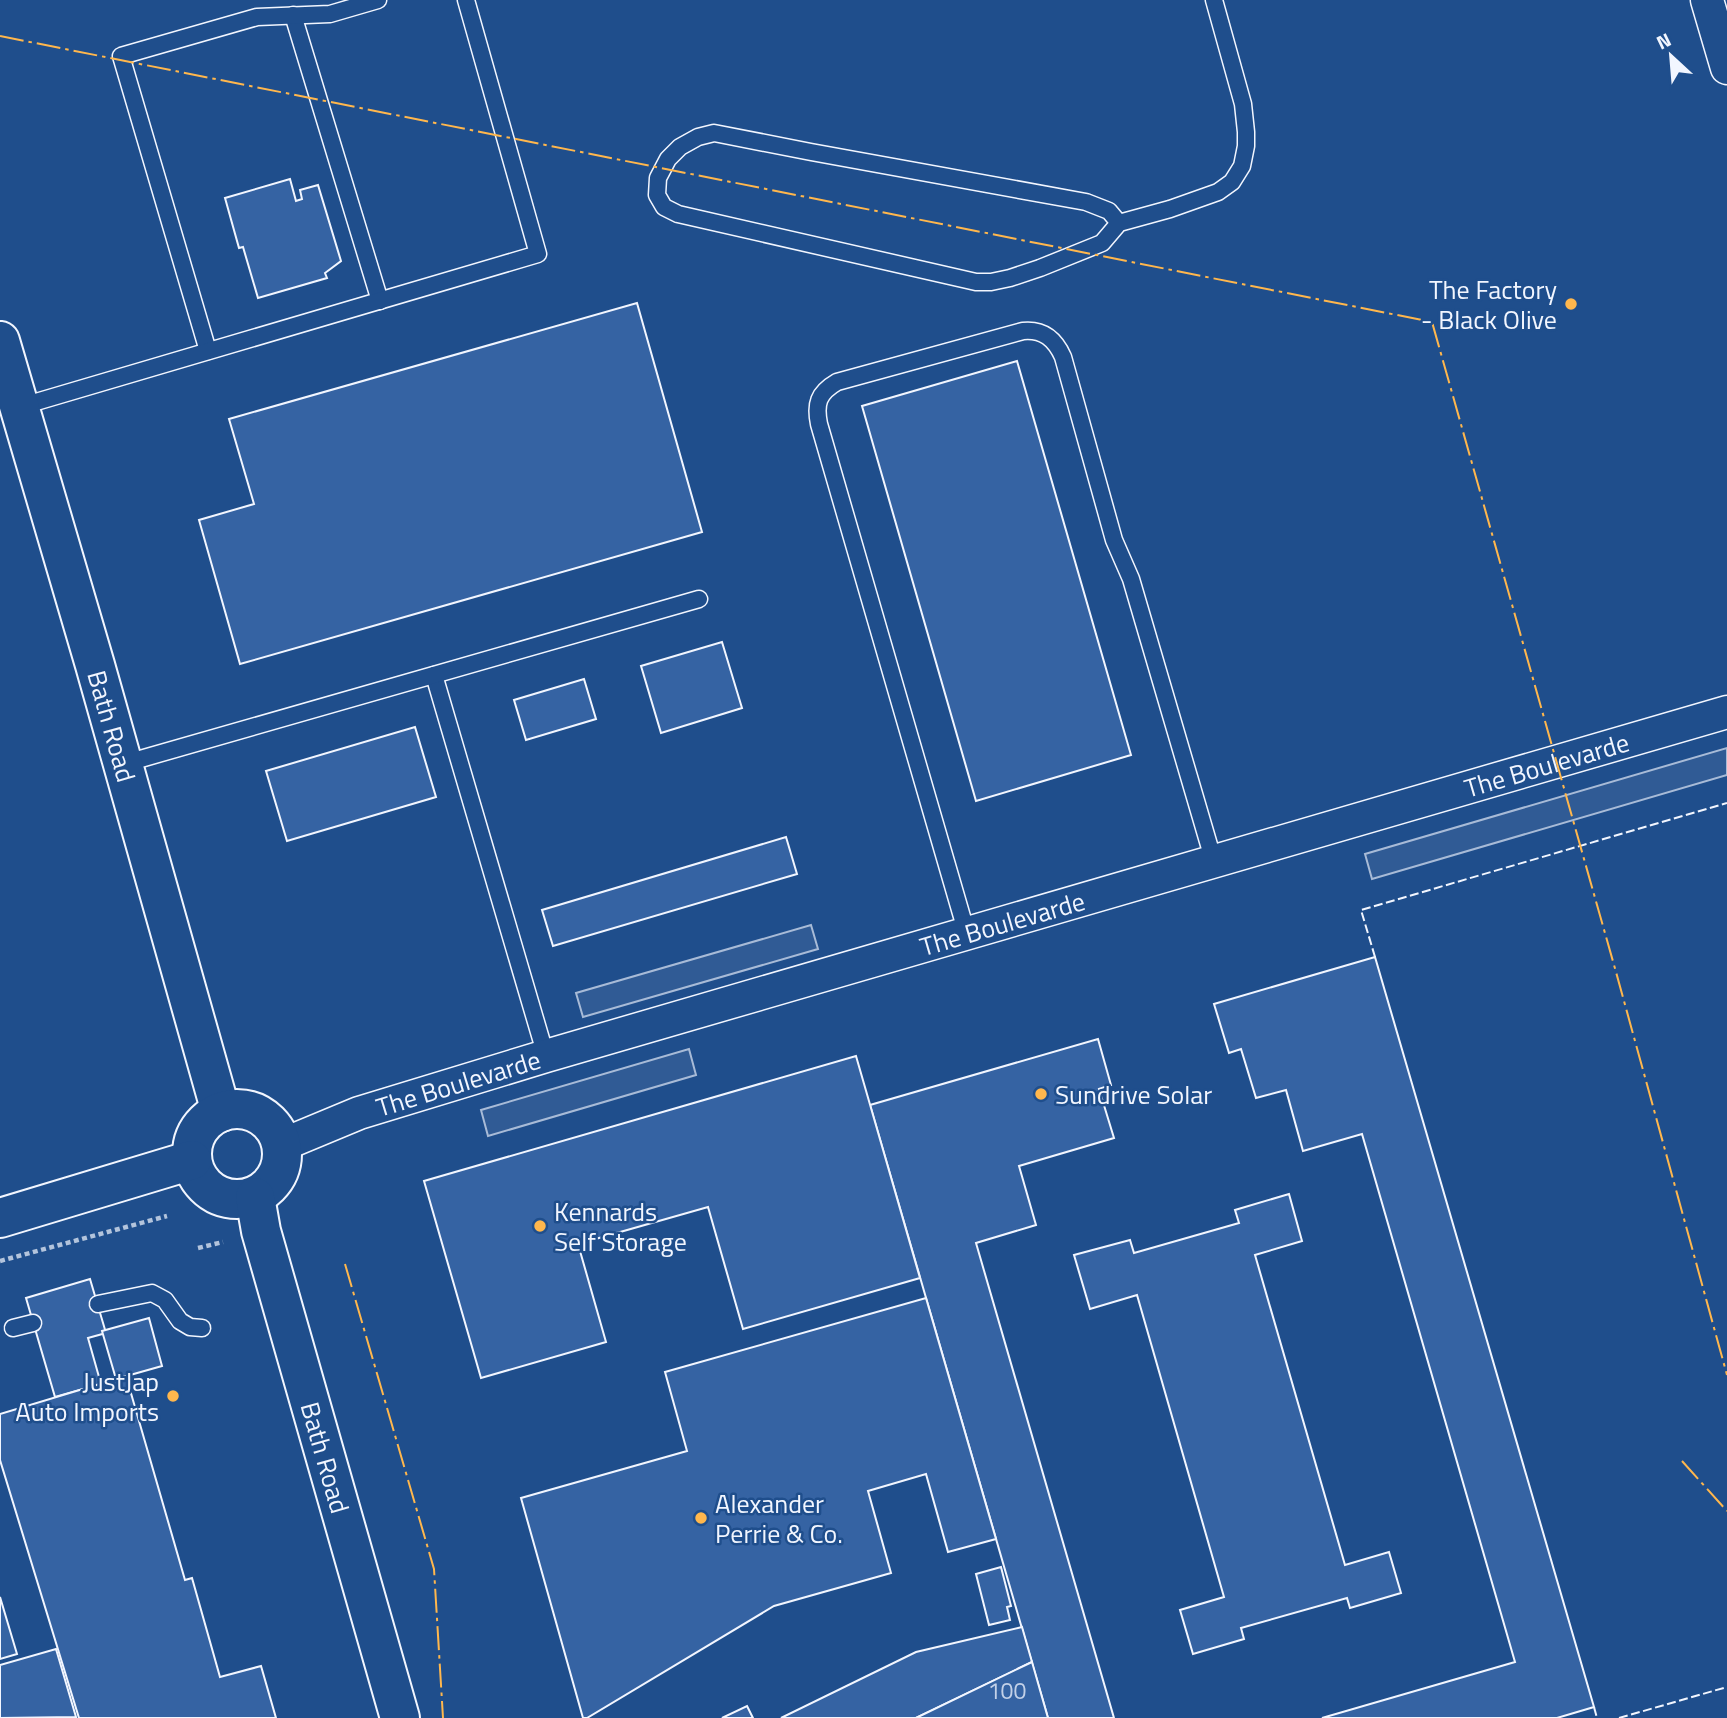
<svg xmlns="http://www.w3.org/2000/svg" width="1727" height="1718" font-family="'Titillium Web',sans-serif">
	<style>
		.parking { fill: #305b95; stroke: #a8bbd7; stroke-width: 2 }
		.building { fill: #3563a3; stroke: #f2f6ff; stroke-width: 2 }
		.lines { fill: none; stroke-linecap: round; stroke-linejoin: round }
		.lane-casing { stroke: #f2f6ff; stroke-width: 19 }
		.street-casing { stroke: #f2f6ff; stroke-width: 35 }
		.secondary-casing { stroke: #f2f6ff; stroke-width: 42 }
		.path { stroke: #b3c4dc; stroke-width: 4.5; stroke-dasharray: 5 3.5; stroke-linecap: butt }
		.lane { stroke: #1f4e8c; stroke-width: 16 }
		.street { stroke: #1f4e8c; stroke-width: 32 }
		.secondary { stroke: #1f4e8c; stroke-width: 38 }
		.fence { stroke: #f2f6ff; stroke-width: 2; stroke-dasharray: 9 3.5; stroke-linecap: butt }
		.power { stroke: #ffb74d; stroke-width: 2; stroke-dasharray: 24 5 3.5 5; stroke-linecap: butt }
		.poi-dot { fill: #ffb74d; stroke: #1f4e8c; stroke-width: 2.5 }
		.labels { text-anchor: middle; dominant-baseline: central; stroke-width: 5; stroke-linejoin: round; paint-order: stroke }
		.number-label { font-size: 23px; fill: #c3d1e8 }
		.poi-label { font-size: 26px; fill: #f2f6ff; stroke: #1f4e8c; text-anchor: start }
		.street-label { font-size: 26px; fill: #f2f6ff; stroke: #1f4e8c }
	</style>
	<rect width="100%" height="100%" fill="#1f4e8c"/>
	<!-- parking -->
	<g class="parking">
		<polygon points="1727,748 1727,775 1372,879 1365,854"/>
		<polygon points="811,925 818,949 583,1017 576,993"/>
		<polygon points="689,1049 696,1075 488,1136 481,1110"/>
	</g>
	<!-- building -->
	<g class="building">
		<polygon points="290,179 296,201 302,199 300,190 318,185 341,261 325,273 327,278 258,298 243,247 239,248 225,198"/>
		<polygon points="637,303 702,532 240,664 199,520 254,504 229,419"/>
		<polygon points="1017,361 1131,755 976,801 862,406"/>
		<polygon points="722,642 742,708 661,733 641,666"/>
		<polygon points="584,679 596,719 526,740 514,700"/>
		<polygon points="415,727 436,797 287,841 266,771"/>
		<polygon points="786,837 797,874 553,946 542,910"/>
		<polygon points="1375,957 1594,1707 1557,1718 1322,1718 1515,1662 1362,1134 1303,1151 1286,1090 1256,1098 1241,1049 1229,1053 1214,1004"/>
		<polygon points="1098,1039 1111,1085 1099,1089 1114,1138 1019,1166 1036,1225 976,1243 1114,1718 1048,1718 870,1105"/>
		<polygon points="856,1056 920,1278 743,1329 708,1207 578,1244 606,1342 481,1378 424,1181"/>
		<polygon points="1289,1194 1302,1241 1255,1255 1345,1565 1389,1552 1401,1593 1350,1608 1347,1598 1241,1628 1244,1639 1193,1654 1180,1610 1224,1597 1137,1295 1090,1309 1074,1255 1130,1240 1134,1253 1239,1223 1235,1210"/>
		<polygon points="90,1279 106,1333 88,1338 101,1384 55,1397 26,1298"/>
		<polygon points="926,1298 996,1539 948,1552 926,1474 868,1491 891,1573 774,1606 587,1718 583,1718 521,1498 687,1451 665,1372"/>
		<polygon points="149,1318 162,1366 116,1379 102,1331"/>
		<polygon points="126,1376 185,1580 192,1578 220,1677 261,1666 276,1718 79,1718 0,1460 0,1414"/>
		<polygon points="1001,1567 1011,1606 1007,1607 1010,1620 989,1625 976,1574"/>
		<polygon points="0,1597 17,1654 0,1659"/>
		<polygon points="1022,1627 1032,1662 916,1718 781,1718 916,1652"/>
		<polygon points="56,1649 76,1717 0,1718 0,1665"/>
		<polygon points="1032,1662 1048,1718 916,1718"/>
		<polygon points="747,1706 753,1718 722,1718"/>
	</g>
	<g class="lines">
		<defs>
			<g id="lane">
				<polyline points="293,15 380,301"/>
				<polyline points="1119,223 1109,211 1086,202 811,152 714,133 698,137 680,147 668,159 658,178 657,195 664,207 678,214 976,282 991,282 1010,278 1040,268 1102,243 1119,223 1170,209 1218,192 1232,182 1242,166 1246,146 1246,132 1243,104 1214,0"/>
				<polyline points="208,351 121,56 257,17 330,14 378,0"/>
				<polyline points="19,407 538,254 466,0"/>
				<polyline points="434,675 546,1056"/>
				<polyline points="123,764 699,599"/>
				<path d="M967,934l-148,-510c-4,-20 -1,-31 18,-42l186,-51c20,-2 32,8 40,26l51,183 17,39 83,283"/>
				<polyline points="98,1304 152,1293 165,1300 180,1321 190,1327 202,1328"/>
				<polyline points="13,1328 33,1323"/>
			</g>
			<g id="street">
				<polyline points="1707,0 1727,68"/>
				<path id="s1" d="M282,1145l77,-32 187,-57 1181,-344"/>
			</g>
			<g id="secondary">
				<path id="s2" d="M0,341l95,324 126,447"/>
				<circle cx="237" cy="1154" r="45"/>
				<path id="s3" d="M255,1197l6,34 139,487"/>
				<polyline points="0,1218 192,1160"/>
			</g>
		</defs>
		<!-- lane casing -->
		<use href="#lane" class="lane-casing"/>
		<!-- street casing -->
		<use href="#street" class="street-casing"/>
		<!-- secondary casing -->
		<use href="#secondary" class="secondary-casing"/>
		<!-- path -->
		<g class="path">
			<polyline points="198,1248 223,1242"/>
			<polyline points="0,1261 167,1216"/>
		</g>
		<!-- lane -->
		<use href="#lane" class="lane"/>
		<!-- street -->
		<use href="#street" class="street"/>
		<!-- secondary -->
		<use href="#secondary" class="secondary"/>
		<!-- fence -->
		<g class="fence">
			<polyline points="1375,957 1361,910 1727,803"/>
			<polyline points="1594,1707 1597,1718"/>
			<polyline points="1619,1718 1727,1687"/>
		</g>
		<!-- power -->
		<g class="power">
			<polyline points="0,36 1432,322 1616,972 1727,1375"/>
			<polyline points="345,1264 434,1569 443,1718"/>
			<polyline points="1682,1461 1727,1511"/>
		</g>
	</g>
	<!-- markers -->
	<g class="poi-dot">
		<circle cx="1571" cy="304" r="7"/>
		<circle cx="1041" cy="1094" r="7"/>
		<circle cx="540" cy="1226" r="7"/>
		<circle cx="173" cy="1396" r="7"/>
		<circle cx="701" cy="1518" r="7"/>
	</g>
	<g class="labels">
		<!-- number labels -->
		<g class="number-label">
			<text x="1007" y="1690">100</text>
		</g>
		<!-- poi labels -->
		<g class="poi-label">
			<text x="1557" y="289" text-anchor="end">The Factory<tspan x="1557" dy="30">- Black Olive</tspan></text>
			<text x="1055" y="1094">Sundrive Solar</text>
			<text x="554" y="1211">Kennards<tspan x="554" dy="30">Self Storage</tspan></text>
			<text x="159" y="1381" text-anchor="end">JustJap<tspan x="159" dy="30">Auto Imports</tspan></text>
			<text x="715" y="1503">Alexander<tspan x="715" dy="30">Perrie &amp; Co.</tspan></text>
		</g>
		<!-- street labels -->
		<g class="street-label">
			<text stroke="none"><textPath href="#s2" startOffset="401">Bath Road</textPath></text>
			<text stroke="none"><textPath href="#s1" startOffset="1321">The Boulevarde</textPath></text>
			<text stroke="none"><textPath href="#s1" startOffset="754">The Boulevarde</textPath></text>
			<text stroke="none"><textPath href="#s1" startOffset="187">The Boulevarde</textPath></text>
			<text stroke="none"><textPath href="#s3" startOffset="270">Bath Road</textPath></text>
		</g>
	</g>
	<!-- north arrow -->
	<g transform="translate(1671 56) rotate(334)" stroke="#1f4e8c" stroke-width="5" paint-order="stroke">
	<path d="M0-5L12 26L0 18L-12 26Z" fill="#f2f6ff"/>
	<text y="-10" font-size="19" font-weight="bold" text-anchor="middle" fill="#f2f6ff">N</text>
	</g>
</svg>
